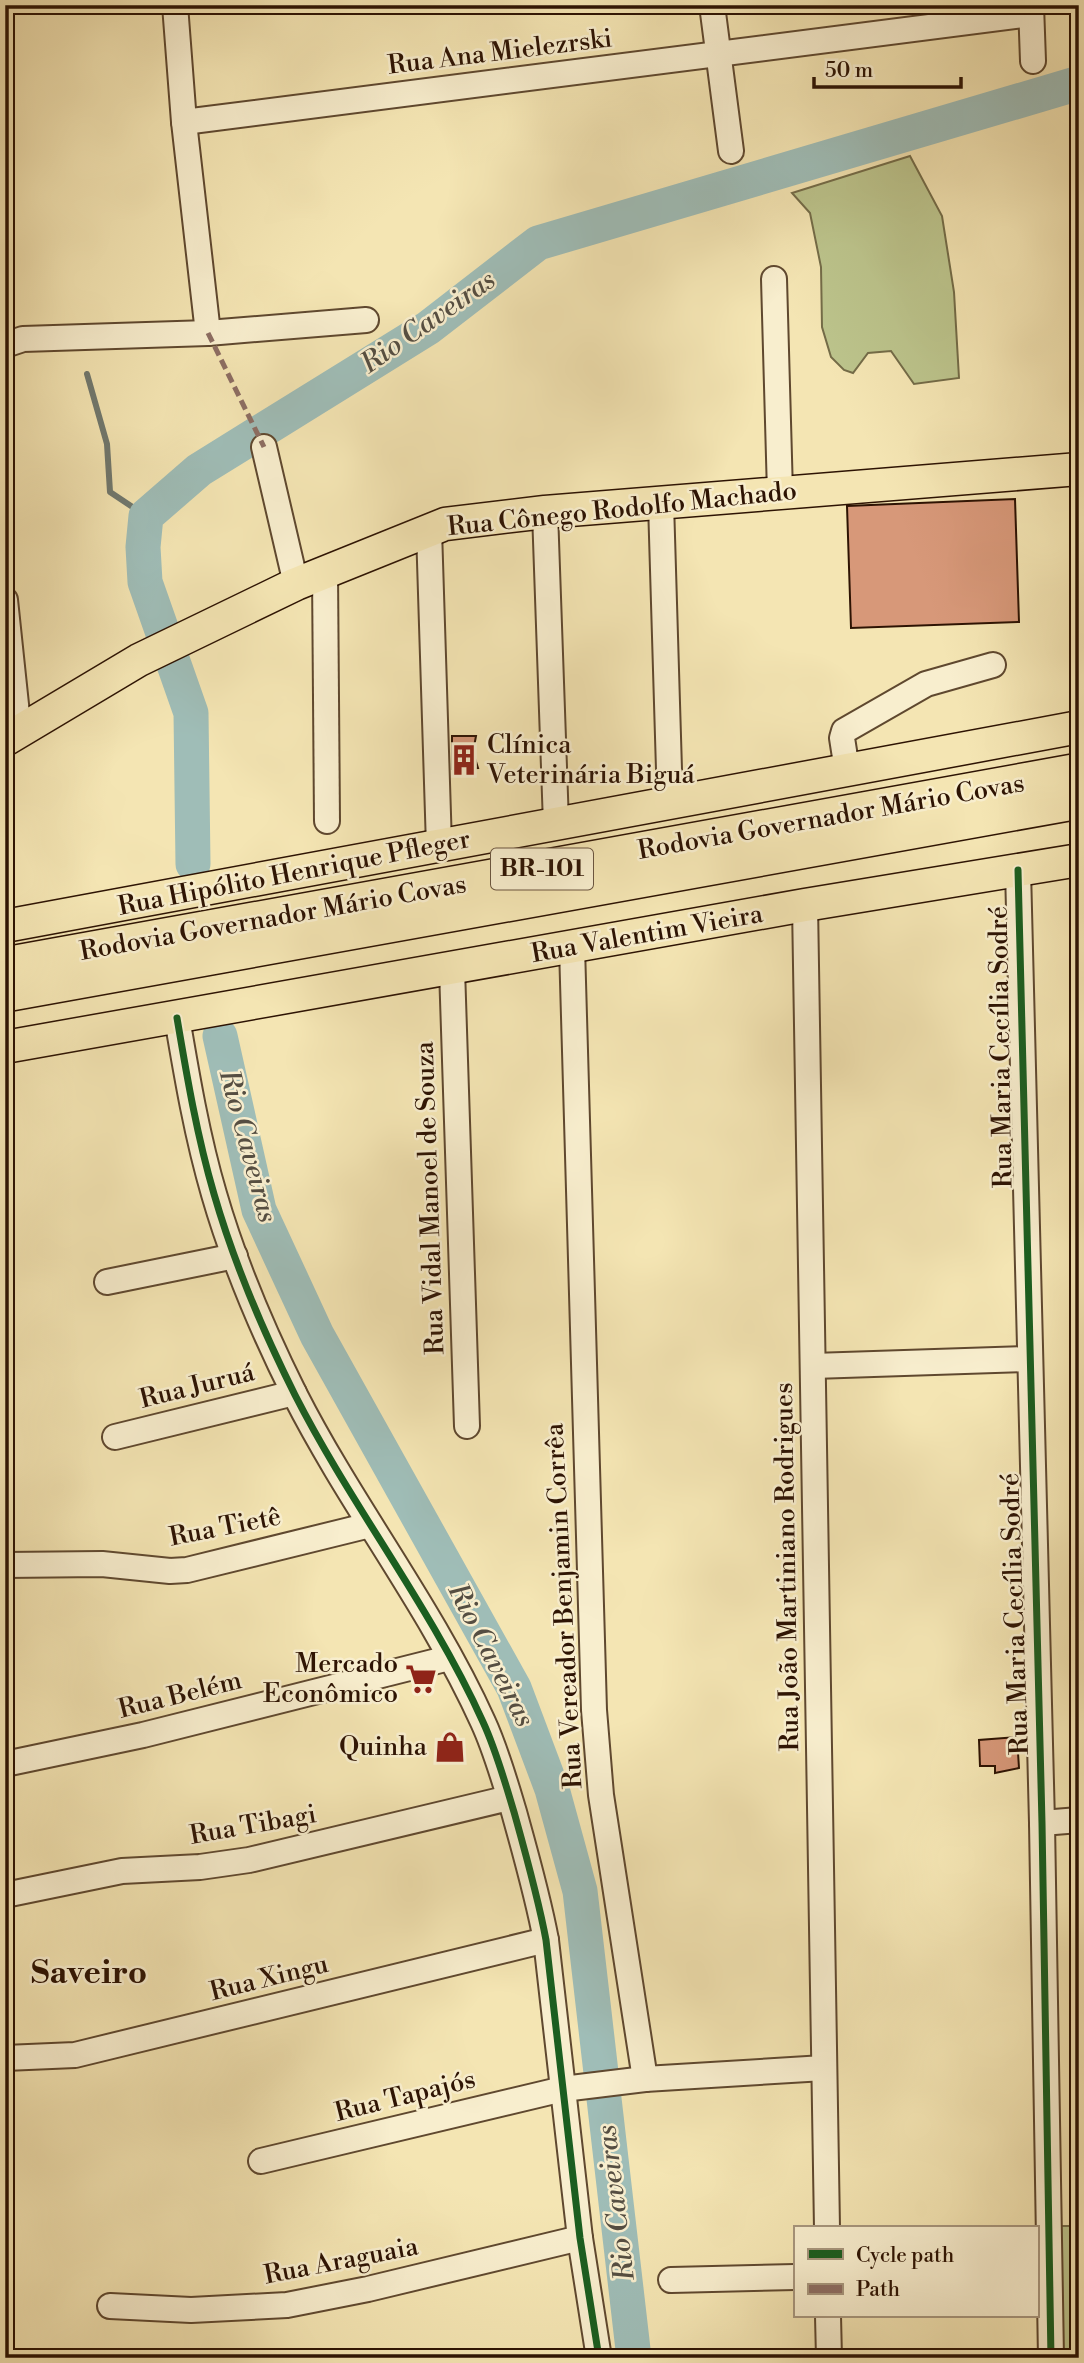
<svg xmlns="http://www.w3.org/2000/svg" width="1084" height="2363" font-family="'Libre Bodoni',serif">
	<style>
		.green { fill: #bcc48c; stroke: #746c48; stroke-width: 2 }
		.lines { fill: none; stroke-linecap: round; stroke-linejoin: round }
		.stream { stroke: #71796f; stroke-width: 6 }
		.river { stroke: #9fbdb7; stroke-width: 35 }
		.building { fill: #d79879; stroke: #2d1303; stroke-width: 2 }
		.minor-casing { stroke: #5f482f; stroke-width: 28 }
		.major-casing { stroke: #2d1303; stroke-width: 35 }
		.highway-casing { stroke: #2d1303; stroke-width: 40 }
		.minor { stroke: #f8eece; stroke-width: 24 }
		.major { stroke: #f4e5b3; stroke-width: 32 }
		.highway { stroke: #f4e5b3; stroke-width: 37 }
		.quiet { stroke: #8d6e63; stroke-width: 5; stroke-dasharray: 10 5; stroke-linecap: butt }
		.cycleway-casing { stroke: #f8eece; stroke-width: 11 }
		.cycleway { stroke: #1b5e20; stroke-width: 7 }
		.labels { text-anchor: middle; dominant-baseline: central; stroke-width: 5; stroke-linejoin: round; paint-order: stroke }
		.shield { fill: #f8eece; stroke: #6a5540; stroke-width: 2 }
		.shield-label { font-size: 24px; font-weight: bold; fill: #2d1303 }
		.street-label { font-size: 26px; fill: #2d1303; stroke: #f8eece }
		.poi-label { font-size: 26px; fill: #2d1303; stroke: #f8eece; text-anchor: end }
		.water-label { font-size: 28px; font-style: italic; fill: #554e42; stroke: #f8eece }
		.district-label { font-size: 33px; font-weight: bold; fill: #2d1303; stroke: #f8eece }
	</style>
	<rect width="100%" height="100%" fill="#f4e5b3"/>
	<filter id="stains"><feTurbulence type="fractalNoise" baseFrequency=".00286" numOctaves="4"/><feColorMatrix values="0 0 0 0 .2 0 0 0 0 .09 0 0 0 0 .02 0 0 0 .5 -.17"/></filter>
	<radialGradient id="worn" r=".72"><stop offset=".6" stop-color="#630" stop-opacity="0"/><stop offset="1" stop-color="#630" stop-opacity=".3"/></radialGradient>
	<!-- green -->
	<g class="green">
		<polygon points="910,156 942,216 954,292 959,378 914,384 891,351 868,353 853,373 844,370 831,357 822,327 821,267 810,213 792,193"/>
		<polygon points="1061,2226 1079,2226 1079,2358 1062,2358"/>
	</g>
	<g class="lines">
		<!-- stream -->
		<polyline class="stream" points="87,374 107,444 110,492 146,516"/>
		<!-- river -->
		<g class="river">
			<polyline points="193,864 191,713 145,582 143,547 146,516 199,470 428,328 538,243 1079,83"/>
			<polyline points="220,1036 259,1210 317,1335 514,1688 552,1789 580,1891 634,2358"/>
		</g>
	</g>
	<!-- building -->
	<g class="building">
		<polygon points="1015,499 1019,622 851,628 847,506"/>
		<polygon points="452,736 476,736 473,752 478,768 452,769"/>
		<polygon points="1017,1737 1019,1768 995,1773 995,1766 980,1766 979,1740"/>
	</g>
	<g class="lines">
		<defs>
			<g id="minor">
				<polyline points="175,5 184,122 208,333"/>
				<polyline points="712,5 731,151"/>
				<polyline points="1031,5 1033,61"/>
				<polyline points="184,122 1031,14"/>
				<polyline points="774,279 780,493"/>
				<polyline points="5,345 23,339 208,333 366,320"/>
				<polyline points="264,447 296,584"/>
				<polyline points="661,503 670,803"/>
				<polyline points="545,512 556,824"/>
				<polyline points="429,530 439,846"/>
				<polyline points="325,573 327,821"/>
				<polyline points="5,600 19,733"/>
				<polyline points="847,770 842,738 844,731 926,684 993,665"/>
				<polyline points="1018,870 1042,1823 1051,2358"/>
				<polyline points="805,905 827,2228"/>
				<polyline points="572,947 594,1710 601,1795 645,2079 824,2068"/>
				<polyline points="452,969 467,1426"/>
				<path d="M177,1018c10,59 20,118 37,176 20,69 49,137 81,201 57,112 136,212 188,327 13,28 22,60 31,90 12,43 24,85 32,128l34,298 19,120"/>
				<polyline points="107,1282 235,1256"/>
				<polyline points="813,1366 1029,1359"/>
				<polyline points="115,1437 294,1393"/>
				<polyline points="5,1565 102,1564 170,1571 187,1570 370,1525"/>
				<polyline points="5,1764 143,1735 449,1658"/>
				<polyline points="1042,1823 1079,1820"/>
				<polyline points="5,1895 122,1871 200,1867 249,1860 509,1798"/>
				<polyline points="5,2058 75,2055 546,1940"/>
				<polyline points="261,2161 563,2089 645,2079"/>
				<polyline points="671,2280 795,2277"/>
				<polyline points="110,2306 191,2310 287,2305 368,2289 580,2238"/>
				<polyline points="828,2316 829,2358"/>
			</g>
			<g id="major">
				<polyline points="5,740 139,660 296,584 445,524 545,512 1079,469"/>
				<polyline points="5,926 1079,727"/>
				<polyline points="5,1047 805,905 1079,860"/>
			</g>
			<g id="highway">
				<polyline points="5,966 1079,772"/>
				<polyline points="5,993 1079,800"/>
			</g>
		</defs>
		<!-- minor casing -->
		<use href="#minor" class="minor-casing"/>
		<!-- major casing -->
		<use href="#major" class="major-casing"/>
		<!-- highway casing -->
		<use href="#highway" class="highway-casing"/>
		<!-- minor -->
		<use href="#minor" class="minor"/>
		<!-- major -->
		<use href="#major" class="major"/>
		<!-- highway -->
		<use href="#highway" class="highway"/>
		<!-- quiet -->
		<polyline class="quiet" points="208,333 264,447"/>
		<defs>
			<g id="cycleway">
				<polyline points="1018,870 1042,1823 1051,2358"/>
				<path d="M177,1018c10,59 20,118 37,176 20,69 49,137 81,201 57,112 136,212 188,327 13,28 22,60 31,90 12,43 24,85 32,128l34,298 19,120"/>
			</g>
		</defs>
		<!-- cycleway casing -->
		<use href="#cycleway" class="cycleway-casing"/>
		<!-- cycleway -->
		<use href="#cycleway" class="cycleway"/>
	</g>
	<!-- icons -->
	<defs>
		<symbol id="building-bare" viewBox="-9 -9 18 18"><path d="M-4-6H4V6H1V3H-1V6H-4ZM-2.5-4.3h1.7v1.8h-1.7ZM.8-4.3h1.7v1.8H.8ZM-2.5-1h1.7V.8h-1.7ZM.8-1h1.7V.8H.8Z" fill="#8f2418" stroke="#f8eece" stroke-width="2.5" paint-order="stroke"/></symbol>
		<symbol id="supermarket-bare" viewBox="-9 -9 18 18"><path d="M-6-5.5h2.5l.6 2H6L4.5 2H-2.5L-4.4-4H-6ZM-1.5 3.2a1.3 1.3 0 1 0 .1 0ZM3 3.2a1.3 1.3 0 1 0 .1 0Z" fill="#8f2418" stroke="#f8eece" stroke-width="2.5" paint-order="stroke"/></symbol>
		<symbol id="shop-bare" viewBox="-9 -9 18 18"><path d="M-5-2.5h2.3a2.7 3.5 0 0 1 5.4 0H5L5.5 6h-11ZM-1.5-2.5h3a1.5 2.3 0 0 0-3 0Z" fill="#8f2418" stroke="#f8eece" stroke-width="2.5" paint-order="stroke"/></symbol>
	</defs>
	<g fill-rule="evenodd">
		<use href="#building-bare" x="442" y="738" width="44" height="44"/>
		<use href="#supermarket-bare" x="399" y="1657" width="44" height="44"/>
		<use href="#shop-bare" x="428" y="1725" width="44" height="44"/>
	</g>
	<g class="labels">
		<!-- shield labels -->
		<rect class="shield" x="491" y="848.5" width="102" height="41" rx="5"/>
		<g class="shield-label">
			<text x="542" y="869">BR-101</text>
		</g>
		<!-- street labels -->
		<g class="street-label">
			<text transform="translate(500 52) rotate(-7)">Rua Ana Mielezrski</text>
			<text transform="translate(622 509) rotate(-6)">Rua Cônego Rodolfo Machado</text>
			<text transform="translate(831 817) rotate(-10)">Rodovia Governador Mário Covas</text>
			<text transform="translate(294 873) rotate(-11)">Rua Hipólito Henrique Pfleger</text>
			<text transform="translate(273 918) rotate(-10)">Rodovia Governador Mário Covas</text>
			<text transform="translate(647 934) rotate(-10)">Rua Valentim Vieira</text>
			<text transform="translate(1001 1047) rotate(-91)">Rua Maria Cecília Sodré</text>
			<text transform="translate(430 1198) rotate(-92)">Rua Vidal Manoel de Souza</text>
			<text transform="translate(197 1386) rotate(-14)">Rua Juruá</text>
			<text transform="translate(225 1527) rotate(-11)">Rua Tietê</text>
			<text transform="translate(787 1567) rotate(-91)">Rua João Martiniano Rodrigues</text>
			<text transform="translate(564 1606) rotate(-93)">Rua Vereador Benjamin Corrêa</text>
			<text transform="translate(1015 1614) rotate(-92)">Rua Maria Cecília Sodré</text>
			<text transform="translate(180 1695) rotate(-14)">Rua Belém</text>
			<text transform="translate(253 1825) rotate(-10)">Rua Tibagi</text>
			<text transform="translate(269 1978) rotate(-14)">Rua Xingu</text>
			<text transform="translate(405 2096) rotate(-14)">Rua Tapajós</text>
			<text transform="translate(341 2261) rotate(-11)">Rua Araguaia</text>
		</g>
		<!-- poi labels -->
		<g class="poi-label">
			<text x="487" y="745" text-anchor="start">Clínica<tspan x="487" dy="30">Veterinária Biguá</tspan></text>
			<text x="398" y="1664">Mercado<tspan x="398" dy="30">Econômico</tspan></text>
			<text x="427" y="1747">Quinha</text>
		</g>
		<!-- water labels -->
		<g class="water-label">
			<text transform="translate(428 322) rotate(-35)">Rio Caveiras</text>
			<text transform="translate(248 1146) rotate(75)">Rio Caveiras</text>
			<text transform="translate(491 1655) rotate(63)">Rio Caveiras</text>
			<text transform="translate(616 2203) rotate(-97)">Rio Caveiras</text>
		</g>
		<!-- district labels -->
		<g class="district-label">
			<text x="89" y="1973">Saveiro</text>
		</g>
	</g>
	<!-- margin -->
	<rect width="1084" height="2363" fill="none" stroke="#f4e5b3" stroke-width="28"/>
	<rect x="7" y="7" width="1070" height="2349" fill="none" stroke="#2d1303" stroke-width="3.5"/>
	<rect x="14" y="14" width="1056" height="2335" fill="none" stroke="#2d1303" stroke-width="2"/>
	<!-- legend -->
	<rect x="794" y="2226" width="245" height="91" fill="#f8eece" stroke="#a7967d" stroke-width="2"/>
	<rect x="808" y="2249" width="35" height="10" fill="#1b5e20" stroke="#a7967d" stroke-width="2"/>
	<text x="856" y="2262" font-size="21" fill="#2d1303">Cycle path</text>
	<rect x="808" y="2284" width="35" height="10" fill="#8d6e63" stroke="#a7967d" stroke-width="2"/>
	<text x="856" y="2296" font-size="21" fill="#2d1303">Path</text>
	<!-- scale -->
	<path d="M814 77v10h147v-10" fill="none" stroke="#2d1303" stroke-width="3.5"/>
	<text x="825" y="77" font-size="21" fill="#2d1303" stroke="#f8eece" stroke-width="5" paint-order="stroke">50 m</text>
	<rect width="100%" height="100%" filter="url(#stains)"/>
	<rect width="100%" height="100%" fill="url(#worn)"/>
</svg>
